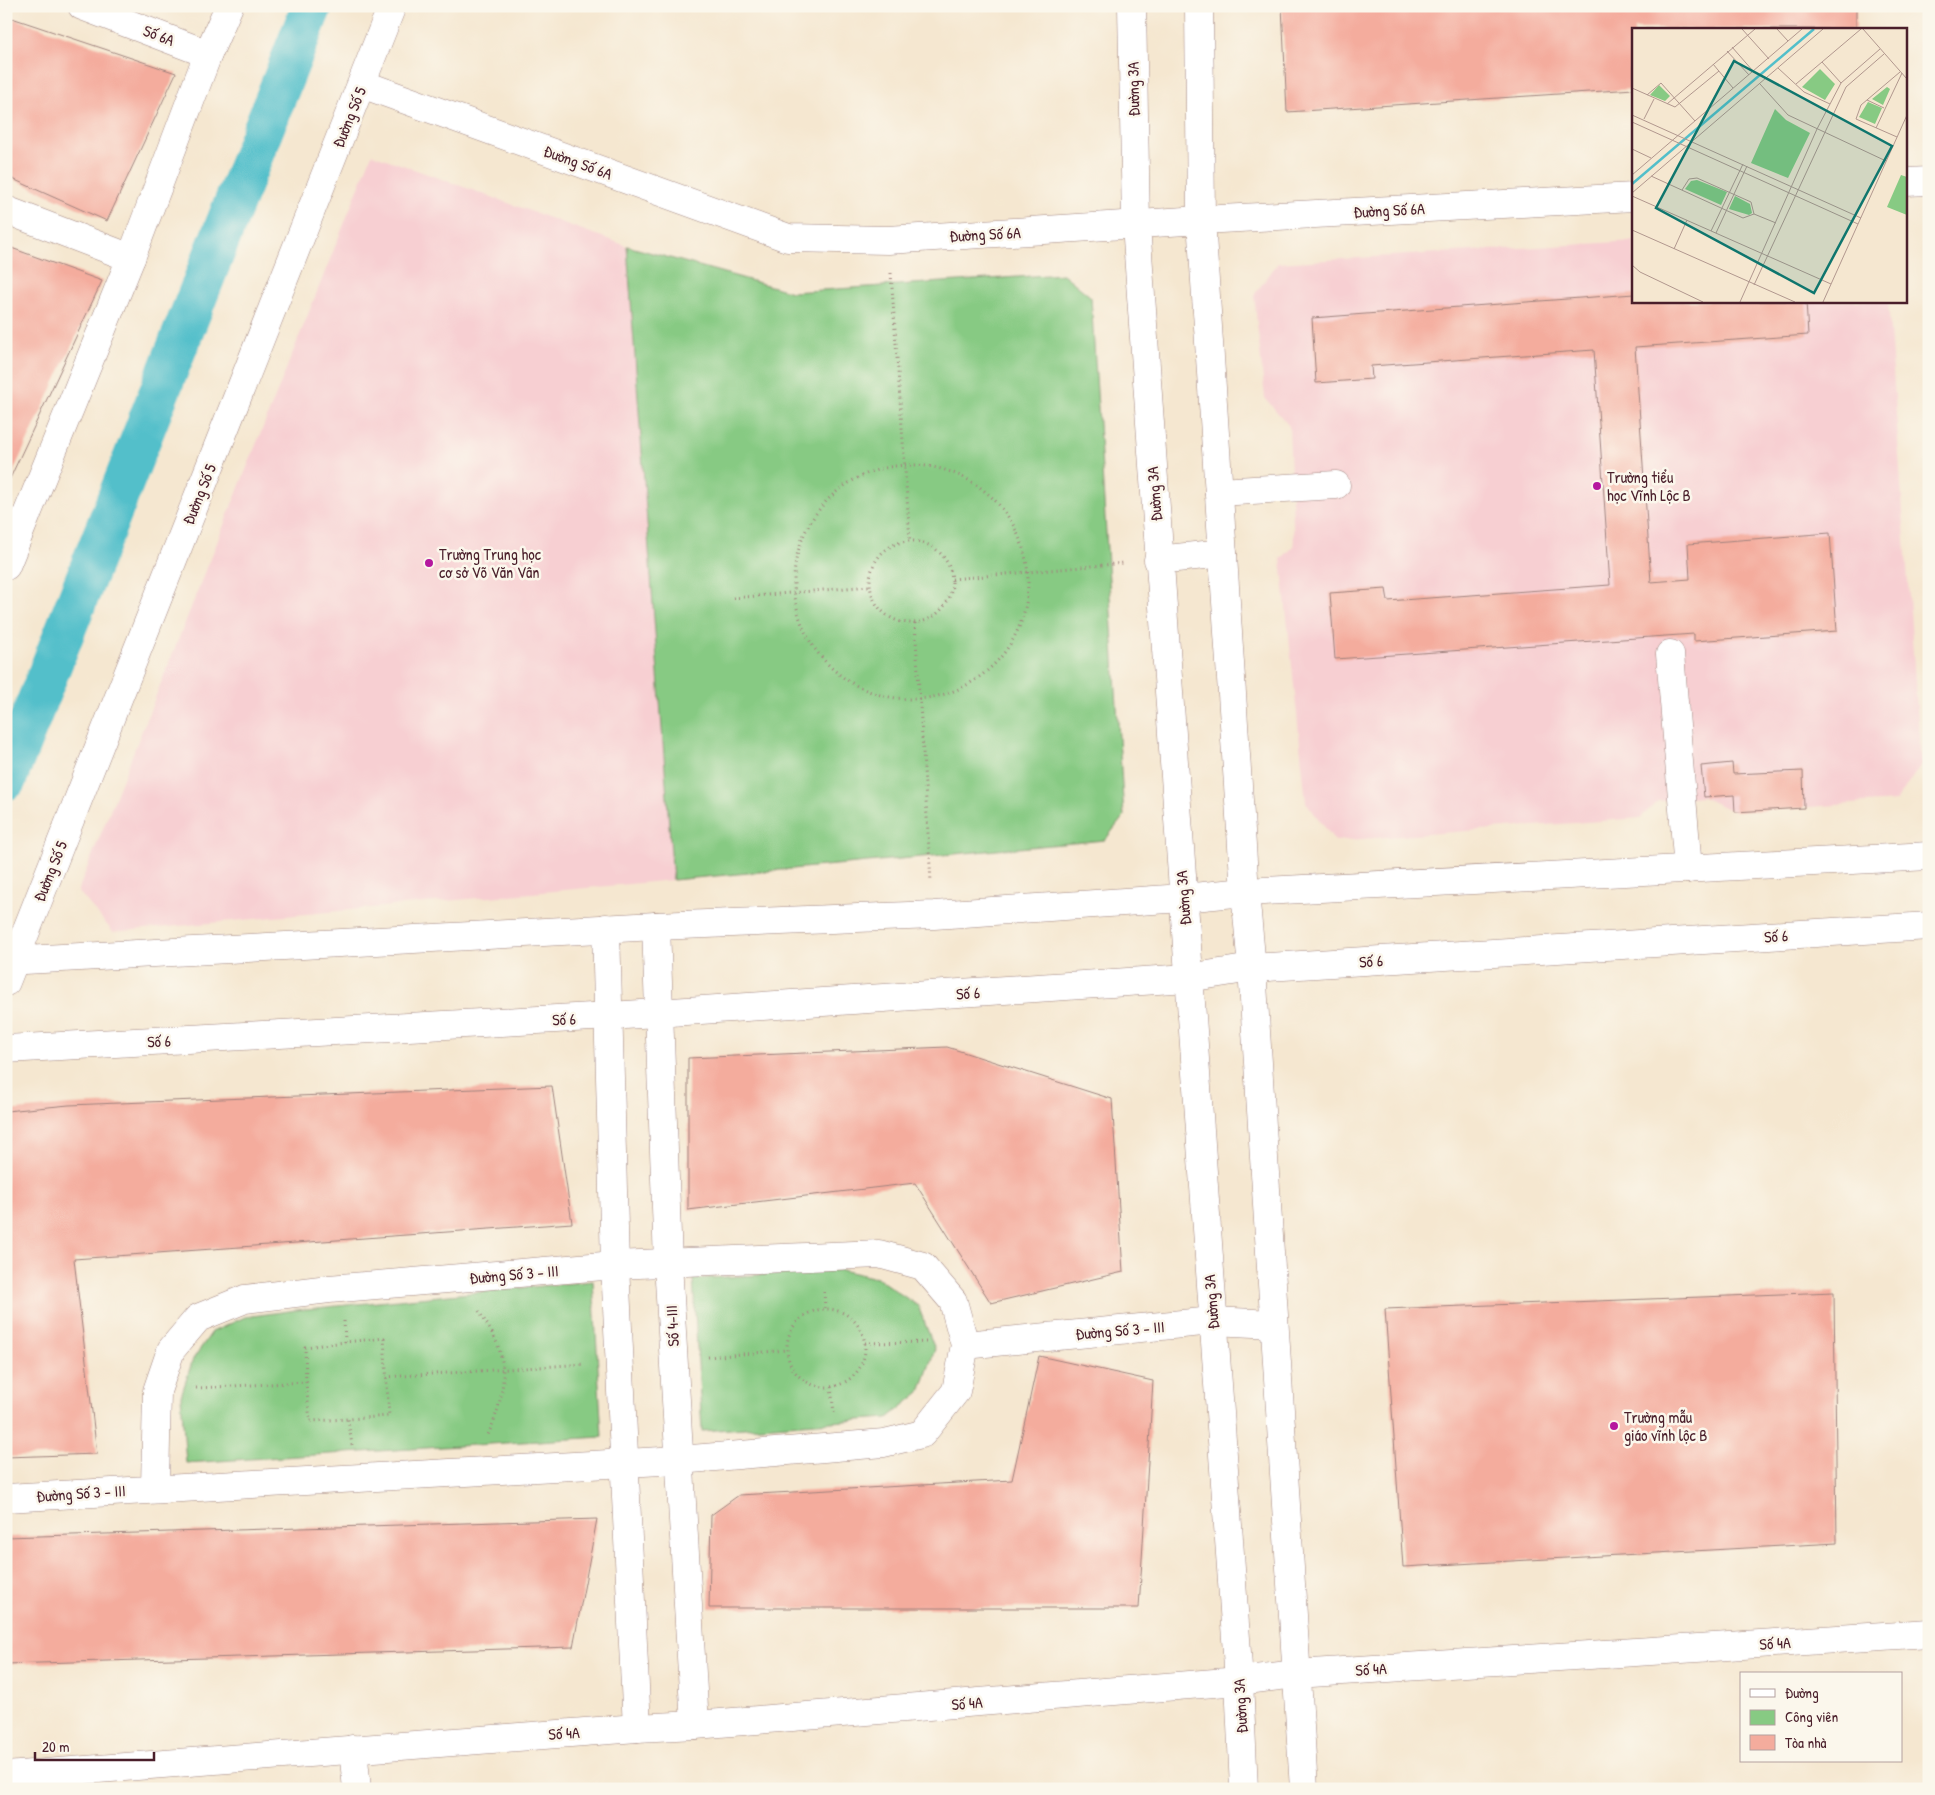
<svg xmlns="http://www.w3.org/2000/svg" width="1935" height="1795" font-family="'Patrick Hand',sans-serif">
	<style>
		.built { fill: #f7cfd2 }
		.green { fill: #87ca83; stroke: #687457 }
		.lines { fill: none; stroke-linecap: round; stroke-linejoin: round }
		.canal { stroke: #52bfca; stroke-width: 41 }
		.building { fill: #f4ac9d }
		.minor-casing { stroke: #a0837e; stroke-width: 29 }
		.path { stroke: #a0837e; stroke-width: 3; stroke-dasharray: 1 4; stroke-linecap: butt }
		.minor { stroke: #fff; stroke-width: 28 }
		.poi-dot { fill: #b5179e; stroke: #fbf7ec; stroke-width: 2 }
		.labels { text-anchor: middle; dominant-baseline: central; stroke-width: 5; stroke-linejoin: round; paint-order: stroke }
		.street-label { font-size: 16px; fill: #4a1f2b; stroke: #fbf7ec }
		.poi-label { font-size: 16px; fill: #4a1f2b; stroke: #fbf7ec; text-anchor: start }
		.inset-river { fill: none; stroke: #52bfca; stroke-width: 2.5 }
		.inset-road { fill: none; stroke: #b1978e; stroke-width: 1 }
		.view { fill: #0f766e; fill-opacity: 0.15; stroke: #0f766e; stroke-width: 2.5 }
		.inset-edge { fill: none; stroke: #4a1f2b; stroke-width: 2.5 }
	</style>
	<rect width="100%" height="100%" fill="#fbf7ec"/>
	<filter id="ink" filterUnits="userSpaceOnUse"><feTurbulence type="fractalNoise" baseFrequency=".02" numOctaves="2"/><feDisplacementMap in="SourceGraphic" scale="10" xChannelSelector="R" yChannelSelector="G"/><feConvolveMatrix kernelMatrix="1 2 1 2 8 2 1 2 1" color-interpolation-filters="sRGB"/></filter>
	<filter id="wash" filterUnits="userSpaceOnUse"><feTurbulence type="fractalNoise" baseFrequency=".0096" numOctaves="4" result="noise"/><feDisplacementMap in="SourceGraphic" scale="20" xChannelSelector="R" yChannelSelector="G"/><feGaussianBlur stdDeviation="1.12" result="paint"/><feColorMatrix in="noise" values="0 0 0 0 0 0 0 0 0 0 0 0 0 0 0 0 0 1.4 0 .05"/><feComposite in="paint" operator="in"/></filter>
	<g filter="url(#wash)">
		<rect width="100%" height="100%" fill="#f5e7d0"/>
		<!-- built -->
		<g class="built">
			<polygon points="372,154 627,246 673,880 113,932 78,891"/>
			<polygon points="1634,241 1634,301 1888,301 1921,765 1896,801 1735,812 1702,797 1658,801 1640,818 1335,841 1306,802 1281,559 1294,546 1289,426 1265,398 1254,295 1278,263"/>
		</g>
		<!-- green -->
		<g class="green">
			<polygon points="627,246 792,292 1063,274 1091,297 1124,816 1105,840 673,880"/>
			<polygon points="841,1270 877,1278 918,1306 935,1349 920,1392 888,1418 702,1431 693,1279"/>
			<polygon points="593,1281 602,1437 186,1463 181,1396 193,1359 212,1332 245,1317 296,1310"/>
		</g>
		<g class="lines">
			<!-- canal -->
			<polyline class="canal" points="6,780 312,6"/>
		</g>
		<g id="blocks">
			<!-- building -->
			<g class="building">
				<polygon points="1282,6 1856,6 1856,29 1634,29 1634,89 1287,112"/>
				<polygon points="6,16 176,73 107,221 6,176"/>
				<polygon points="6,246 102,281 6,487"/>
				<polygon points="1634,294 1634,301 1806,301 1808,335 1635,347 1651,582 1690,579 1688,544 1830,533 1837,631 1694,641 1694,634 1335,659 1330,593 1386,589 1388,601 1610,585 1594,350 1371,366 1372,379 1316,383 1312,318"/>
				<polygon points="1732,763 1733,774 1803,771 1804,808 1735,812 1734,795 1704,797 1701,766"/>
				<polygon points="947,1047 1112,1099 1123,1272 991,1303 915,1183 688,1210 688,1058"/>
				<polygon points="552,1086 572,1223 74,1259 97,1454 6,1457 6,1111 69,1105"/>
				<polygon points="1834,1292 1837,1543 1403,1567 1385,1309"/>
				<polygon points="1039,1356 1153,1381 1139,1608 709,1608 711,1515 739,1495 1012,1480"/>
				<polygon points="597,1519 573,1647 6,1664 6,1537"/>
			</g>
		</g>
	</g>
	<g filter="url(#ink)">
		<use href="#blocks" fill-opacity="0" stroke="#a0837e" stroke-width="1"/>
		<g class="lines">
			<defs>
				<g id="minor">
					<polyline points="82,6 208,54"/>
					<polyline points="1132,6 1136,225 1239,1681 1244,1789"/>
					<polyline points="1199,6 1201,220 1245,892 1252,968 1304,1789"/>
					<polyline points="362,84 788,238 888,240 1201,220 1634,197"/>
					<polyline points="1906,182 1929,181"/>
					<polyline points="6,210 131,258"/>
					<polyline points="1219,492 1336,485"/>
					<polyline points="1158,560 1223,553"/>
					<polyline points="6,566 131,258 208,54 229,6"/>
					<polyline points="1670,654 1688,869"/>
					<polyline points="656,926 668,1263 695,1725"/>
					<polyline points="606,928 615,1265 637,1728"/>
					<polyline points="6,961 656,926 934,915 1183,898 1245,892 1929,856"/>
					<polyline points="6,982 392,6"/>
					<polyline points="6,1049 610,1016 1188,978 1252,968 1929,926"/>
					<polyline points="965,1345 1213,1321 1274,1324"/>
					<polyline points="6,1498 679,1460 884,1443 922,1434 956,1391 965,1345 953,1301 923,1266 879,1254 615,1265 329,1289 245,1299 198,1318 171,1350 157,1391 155,1488"/>
					<polyline points="353,1749 357,1789"/>
					<polyline points="6,1776 637,1728 695,1725 1239,1681 1296,1674 1929,1633"/>
				</g>
			</defs>
			<!-- minor casing -->
			<use href="#minor" class="minor-casing"/>
			<!-- path -->
			<g class="path">
				<polyline points="891,273 910,540"/>
				<circle cx="911" cy="582" r="117"/>
				<circle cx="911" cy="582" r="41"/>
				<polyline points="952,579 1125,563"/>
				<polyline points="733,598 869,586"/>
				<polyline points="915,623 931,882"/>
				<polyline points="824,1292 825,1308"/>
				<circle cx="826" cy="1348" r="39"/>
				<path d="M479,1311c7,12 16,25 20,38 10,29 0,62 -12,88"/>
				<polyline points="344,1321 345,1342 384,1338 389,1416 348,1419 352,1445"/>
				<polyline points="865,1343 929,1342"/>
				<polyline points="708,1357 787,1350"/>
				<polyline points="386,1377 585,1364"/>
				<polyline points="306,1382 305,1347 345,1342"/>
				<polyline points="831,1387 834,1413"/>
				<polyline points="196,1388 306,1382 310,1421 348,1419"/>
			</g>
			<!-- minor -->
			<use href="#minor" class="minor"/>
		</g>
	</g>
	<!-- markers -->
	<g class="poi-dot">
		<circle cx="1597" cy="486" r="5"/>
		<circle cx="429" cy="563" r="5"/>
		<circle cx="1614" cy="1426" r="5"/>
	</g>
	<g class="labels">
		<!-- street labels -->
		<g class="street-label">
			<text transform="translate(159 35) rotate(21)">Số 6A</text>
			<text transform="translate(1133 89) rotate(-91)">Đường 3A</text>
			<text transform="translate(349 117) rotate(-68)">Đường Số 5</text>
			<text transform="translate(578 162) rotate(20)">Đường Số 6A</text>
			<text transform="translate(1389 210) rotate(-3)">Đường Số 6A</text>
			<text transform="translate(985 234) rotate(-3)">Đường Số 6A</text>
			<text transform="translate(199 494) rotate(-68)">Đường Số 5</text>
			<text transform="translate(1154 494) rotate(-94)">Đường 3A</text>
			<text transform="translate(50 871) rotate(-68)">Đường Số 5</text>
			<text transform="translate(1183 898) rotate(-94)">Đường 3A</text>
			<text transform="translate(1776 936) rotate(-4)">Số 6</text>
			<text transform="translate(1371 961) rotate(-4)">Số 6</text>
			<text transform="translate(968 993) rotate(-4)">Số 6</text>
			<text transform="translate(564 1019) rotate(-3)">Số 6</text>
			<text transform="translate(159 1041) rotate(-3)">Số 6</text>
			<text transform="translate(514 1274) rotate(-5)">Đường Số 3 - III</text>
			<text transform="translate(1211 1302) rotate(-94)">Đường 3A</text>
			<text transform="translate(672 1326) rotate(-93)">Số 4-III</text>
			<text transform="translate(1120 1330) rotate(-5)">Đường Số 3 - III</text>
			<text transform="translate(81 1493) rotate(-4)">Đường Số 3 - III</text>
			<text transform="translate(1775 1643) rotate(-4)">Số 4A</text>
			<text transform="translate(1371 1669) rotate(-4)">Số 4A</text>
			<text transform="translate(967 1703) rotate(-5)">Số 4A</text>
			<text transform="translate(1240 1706) rotate(-93)">Đường 3A</text>
			<text transform="translate(564 1733) rotate(-4)">Số 4A</text>
		</g>
		<!-- poi labels -->
		<g class="poi-label">
			<text x="1607" y="477">Trường tiểu<tspan x="1607" dy="18">học Vĩnh Lộc B</tspan></text>
			<text x="439" y="554">Trường Trung học<tspan x="439" dy="18">cơ sở Võ Văn Vân</tspan></text>
			<text x="1624" y="1417">Trường mẫu<tspan x="1624" dy="18">giáo vĩnh lộc B</tspan></text>
		</g>
	</g>
	<!-- overview -->
	<g transform="translate(1632 28)">
		<rect width="275" height="275" fill="#f5e7d0"/>
		<path d="M188,41l15,15 -10,16 -23,-13zM27,57l11,11 -5,5 -15,-6zM255,59l3,2 -7,16 -11,-6zM236,74l14,6 -7,16 -16,-7zM143,81l11,11 24,13 -22,45 -37,-15zM269,147l6,2v38l-20,-8zM65,152l30,12 -6,13 -36,-16 6,-8zM103,168l15,8 2,9 -3,2 -20,-6z" fill="#87ca83"/>
		<path class="inset-river" d="M0,156l182,-155"/>
		<path class="inset-road" d="M110,1l27,30M145,1l11,12M231,1l44,50M100,19l21,24M95,23l22,24M190,34l19,21M81,36l20,24M146,40l26,24 26,12M128,56l28,31 98,46M164,56l65,-55M0,60l43,19 44,-36M15,67l14,-12 34,38M235,72l17,8M35,76l88,-75M0,87l229,103M12,91l10,-20M0,94l226,102M244,100l26,-55M265,109l-41,-18 5,-14 39,-33M0,121l19,9M0,147l170,-146M19,148l92,42 11,-4 -3,-12 -54,-24 -8,1 -7,11M0,165l191,-164M0,168l199,88M122,186l22,9M0,202l163,72M79,203l32,-67M84,205l31,-67M42,221l13,-29M0,237l8,7 63,30M122,257l92,-198 38,-33M108,274l77,-173 24,-46 39,-34M191,274l84,-187"/>
		<path class="view" d="M102,33l158,85 -78,147 -158,-85z"/>
		<rect width="275" height="275" class="inset-edge"/>
	</g>
	<!-- margin -->
	<rect width="1935" height="1795" fill="none" stroke="#fbf7ec" stroke-width="25"/>
	<!-- legend -->
	<rect x="1740" y="1672" width="162" height="90" fill="#fbf7ec" stroke="#b4a19f"/>
	<rect x="1750" y="1689" width="25" height="8" fill="#ffffff" stroke="#b4a19f"/>
	<text x="1785" y="1698" font-size="15" fill="#4a1f2b">Đường</text>
	<rect x="1750" y="1710" width="25" height="15" fill="#87ca83" stroke="#b4a19f"/>
	<text x="1785" y="1722" font-size="15" fill="#4a1f2b">Công viên</text>
	<rect x="1750" y="1735" width="25" height="15" fill="#f4ac9d" stroke="#b4a19f"/>
	<text x="1785" y="1748" font-size="15" fill="#4a1f2b">Tòa nhà</text>
	<!-- scale -->
	<path d="M35 1752v8h119v-8" fill="none" stroke="#4a1f2b" stroke-width="2.5"/>
	<text x="42" y="1752" font-size="15" fill="#4a1f2b" stroke="#fbf7ec" stroke-width="4" paint-order="stroke">20 m</text>
</svg>
